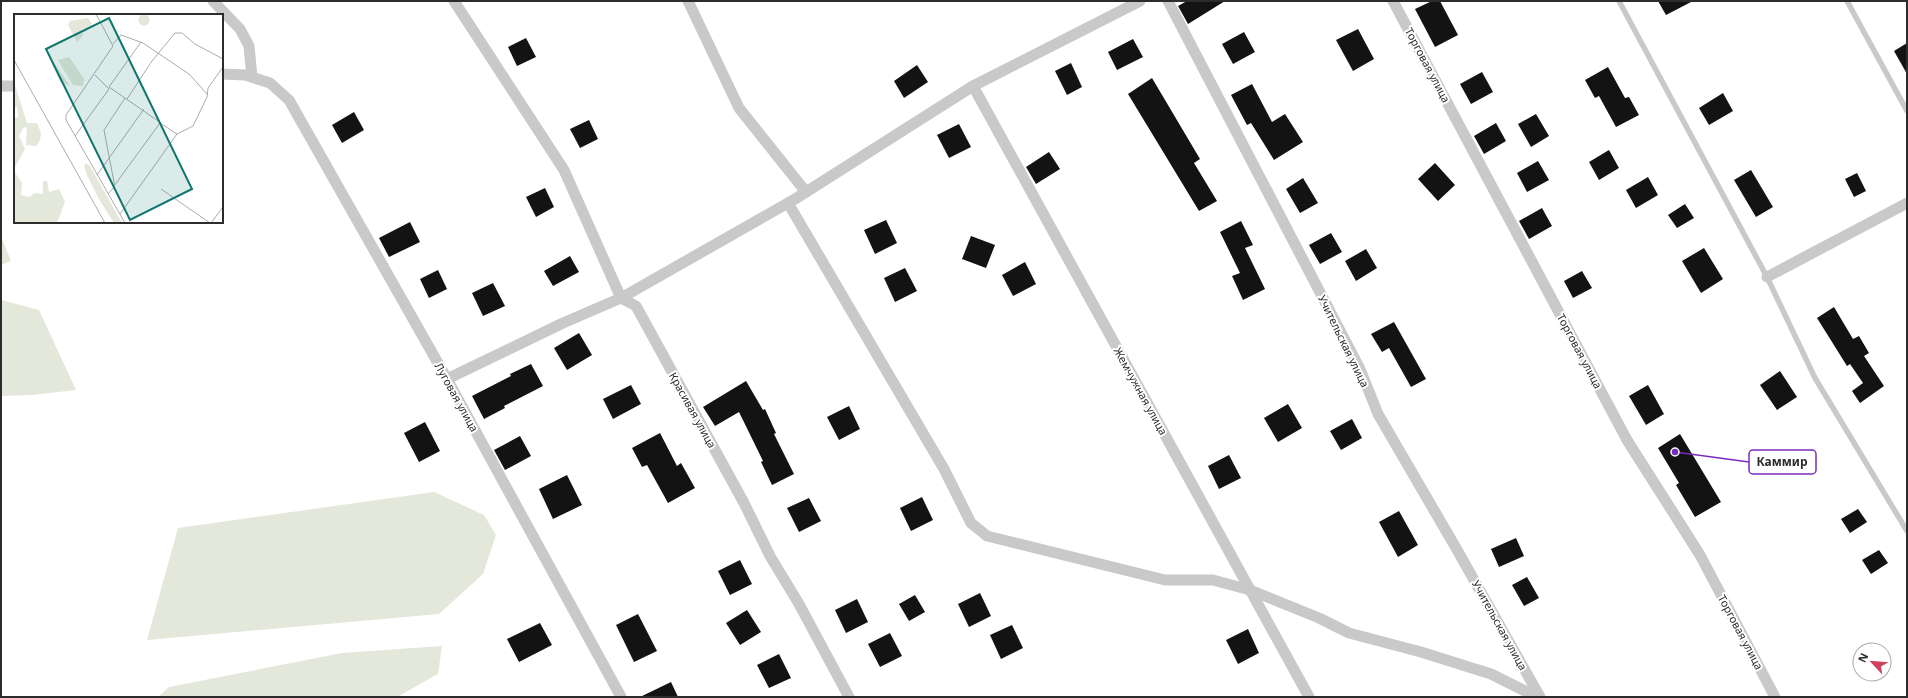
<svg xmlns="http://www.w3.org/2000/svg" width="1908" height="698" font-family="'Noto Sans',sans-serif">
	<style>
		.green { fill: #e3e8db }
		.building { fill: #131313 }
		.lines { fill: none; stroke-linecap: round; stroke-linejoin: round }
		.service { stroke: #c9c9c9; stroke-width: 5.5 }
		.minor { stroke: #c9c9c9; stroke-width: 11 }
		.labels { text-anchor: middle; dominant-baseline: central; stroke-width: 4; stroke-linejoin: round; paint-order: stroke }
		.street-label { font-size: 11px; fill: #2c2c2c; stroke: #fff }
		.inset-road { fill: none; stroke: #ababab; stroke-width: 1 }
		.view { fill: #0f766e; fill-opacity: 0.15; stroke: #0f766e; stroke-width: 2 }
		.inset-edge { fill: none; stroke: #2c2c2c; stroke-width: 2 }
		.leader { fill: none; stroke: #7b2cbf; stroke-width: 1.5 }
		.callout-dot { fill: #7b2cbf; stroke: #fff; stroke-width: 1.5 }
		.callout { fill: #fff; stroke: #7b2cbf; stroke-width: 1.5 }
		.callout-label { font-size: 12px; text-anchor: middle; font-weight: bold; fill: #2c2c2c }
	</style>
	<rect width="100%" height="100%" fill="#fff"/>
	<!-- green -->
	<g class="green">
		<polygon points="1,236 11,261 1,265"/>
		<polygon points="1,300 39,310 76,390 33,395 1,396"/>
		<polygon points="434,492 484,515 496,535 483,574 439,614 147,640 178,528"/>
		<polygon points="442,646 438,674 397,697 158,697 169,687 342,653"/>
	</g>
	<!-- building -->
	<g class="building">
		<polygon points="1187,1 1225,1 1188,24 1178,6"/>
		<polygon points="1432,1 1440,1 1458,35 1435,47 1415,9"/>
		<polygon points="1658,1 1693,1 1666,15"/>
		<polygon points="1358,29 1374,59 1353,71 1336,40"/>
		<polygon points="1244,32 1255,52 1233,64 1222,44"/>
		<polygon points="526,38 536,57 517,66 508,47"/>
		<polygon points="1133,39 1143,57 1117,70 1108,52"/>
		<polygon points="1907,43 1907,74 1894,51"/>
		<polygon points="1071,63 1082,87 1067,95 1055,71"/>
		<polygon points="917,65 928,82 904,98 894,81"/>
		<polygon points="1608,67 1625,98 1629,97 1639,115 1616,127 1599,96 1595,98 1585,80"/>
		<polygon points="1482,72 1493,92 1471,104 1460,84"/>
		<polygon points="1152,78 1200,159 1194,163 1217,201 1199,211 1128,94"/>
		<polygon points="1252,84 1272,122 1285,114 1303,142 1274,160 1251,123 1247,125 1231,95"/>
		<polygon points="1723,93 1733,111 1709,125 1699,108"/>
		<polygon points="354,112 364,130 342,143 332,125"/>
		<polygon points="1536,114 1549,136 1531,147 1518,124"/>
		<polygon points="589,120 598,139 580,148 570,129"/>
		<polygon points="1496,123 1506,141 1484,154 1474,136"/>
		<polygon points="959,124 971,147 949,158 937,135"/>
		<polygon points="1609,150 1619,168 1599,180 1589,162"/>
		<polygon points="1049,152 1060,169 1036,184 1026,167"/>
		<polygon points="1538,161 1549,180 1527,192 1517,173"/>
		<polygon points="1435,163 1455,185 1438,201 1418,179"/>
		<polygon points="1751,170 1773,207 1756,217 1734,180"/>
		<polygon points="1857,173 1866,191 1854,197 1845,179"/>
		<polygon points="1648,177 1658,195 1636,208 1626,190"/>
		<polygon points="1303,178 1318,203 1300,213 1286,189"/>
		<polygon points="545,188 554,207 536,217 526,197"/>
		<polygon points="1685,204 1694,218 1677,228 1668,215"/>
		<polygon points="1542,208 1552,226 1529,239 1519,221"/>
		<polygon points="886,220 897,243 875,254 864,230"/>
		<polygon points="1241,221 1253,245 1245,248 1265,289 1243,300 1232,276 1240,273 1220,232"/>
		<polygon points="410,222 420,242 389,257 379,238"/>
		<polygon points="1331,233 1342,252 1320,264 1309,245"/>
		<polygon points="971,236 995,245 986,268 962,259"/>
		<polygon points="1704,248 1723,279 1701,293 1682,261"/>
		<polygon points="1366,249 1377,268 1356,281 1345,261"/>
		<polygon points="570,256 579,272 553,286 544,271"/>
		<polygon points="1025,262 1036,284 1013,296 1002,275"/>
		<polygon points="905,268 917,291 895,302 884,278"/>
		<polygon points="438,270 447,289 429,298 420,279"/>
		<polygon points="1582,271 1592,288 1573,298 1564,281"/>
		<polygon points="493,283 505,306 483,316 472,293"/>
		<polygon points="1834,307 1853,339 1859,336 1869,353 1864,356 1884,386 1860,403 1852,391 1863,383 1850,364 1847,366 1817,318"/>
		<polygon points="1394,322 1426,379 1411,387 1389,348 1382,352 1371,334"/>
		<polygon points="579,333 592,355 567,370 554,348"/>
		<polygon points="531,364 543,386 504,406 505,408 484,419 472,396 511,376 510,374"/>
		<polygon points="1780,371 1797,397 1777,410 1760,385"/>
		<polygon points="746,381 763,410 765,409 776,433 774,434 794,474 772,485 761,462 763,461 739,412 715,426 703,407"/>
		<polygon points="631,385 641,404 613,419 603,399"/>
		<polygon points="1648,385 1664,414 1646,425 1629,396"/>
		<polygon points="1288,404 1302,428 1278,442 1264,418"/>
		<polygon points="849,406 860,429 839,440 827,417"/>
		<polygon points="1352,419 1362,438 1341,450 1330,431"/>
		<polygon points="425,422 440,451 419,462 404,433"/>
		<polygon points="660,433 677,466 681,463 695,488 668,503 647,465 642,467 632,448"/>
		<polygon points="1680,434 1721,502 1695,517 1676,485 1679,483 1658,448"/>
		<polygon points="520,436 531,456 505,470 494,450"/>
		<polygon points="1229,455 1241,478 1219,489 1208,466"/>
		<polygon points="567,475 582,505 553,519 539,489"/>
		<polygon points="922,497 933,520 911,531 900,508"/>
		<polygon points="809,498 821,521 799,532 787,508"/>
		<polygon points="1858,509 1867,522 1850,533 1841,519"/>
		<polygon points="1399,511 1418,545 1398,557 1379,522"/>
		<polygon points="1516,538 1524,556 1499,567 1491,549"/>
		<polygon points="1879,550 1888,563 1871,574 1862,560"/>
		<polygon points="740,560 752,584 730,595 718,571"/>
		<polygon points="1527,577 1539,598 1524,606 1512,585"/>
		<polygon points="980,593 991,616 969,627 958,604"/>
		<polygon points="915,595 925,612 909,621 899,604"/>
		<polygon points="857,599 868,622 846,633 835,610"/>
		<polygon points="747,610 761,632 740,645 726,623"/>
		<polygon points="638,614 657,651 634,662 616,625"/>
		<polygon points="540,623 552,645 519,662 507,639"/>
		<polygon points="1012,625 1023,648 1001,659 990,635"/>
		<polygon points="1248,629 1259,653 1238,664 1226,640"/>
		<polygon points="890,633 902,656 880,667 868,644"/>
		<polygon points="779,654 791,678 769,688 757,665"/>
		<polygon points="671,682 678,697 640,697"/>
	</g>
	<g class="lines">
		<!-- service -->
		<g class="service">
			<polyline points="1619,1 1767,277 1815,378 1907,531"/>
			<polyline points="1847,1 1907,111"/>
		</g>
		<!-- minor -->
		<g class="minor">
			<polyline points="213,1 240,29 249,46 252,77"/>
			<polyline points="454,1 564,170 621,298 795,199 973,86 1140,1"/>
			<polyline points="688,1 739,108 806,192"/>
			<polyline points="1168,1 1360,369 1378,414 1456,548 1540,697"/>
			<polyline points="1393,1 1627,440 1700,555 1775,697"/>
			<polyline points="222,74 245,75 270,83 289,100 447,379 621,697"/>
			<polyline points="1,86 15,86"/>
			<polyline points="973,86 1309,697"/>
			<polyline points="788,203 944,469 971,523 987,536 1165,580 1213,580 1250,590 1319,618 1349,633 1421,652 1491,674 1537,697"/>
			<polyline points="1767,277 1907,203"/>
			<polyline points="447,379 563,323 621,298 636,306 744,503 770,556 799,604 849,697"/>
		</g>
	</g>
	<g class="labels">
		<!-- street labels -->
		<g class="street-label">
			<text transform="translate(1428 65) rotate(62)">Торговая улица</text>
			<text transform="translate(1344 341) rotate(64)">Учительская улица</text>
			<text transform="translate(1580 351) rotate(62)">Торговая улица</text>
			<text transform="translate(1141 391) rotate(61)">Жемчужная улица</text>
			<text transform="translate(457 397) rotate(61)">Луговая улица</text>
			<text transform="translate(693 410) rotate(61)">Красивая улица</text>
			<text transform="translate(1500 625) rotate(61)">Учительская улица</text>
			<text transform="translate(1741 632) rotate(62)">Торговая улица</text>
		</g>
	</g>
	<!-- overview -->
	<g transform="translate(14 14)">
		<rect width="209" height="209" fill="#fff"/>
		<path d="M124.5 6a5.5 5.5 0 1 1 11 0a5.5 5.5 0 1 1-11 0ZM74,4l4,6 -6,7 -4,-3 1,7 -6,7 -9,-17 2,-4zM55,43l15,22 -1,7 -10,-1 -15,-25zM37,48l4,2 15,22 -10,-4zM0,68l13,41h10l4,10 -1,7 -4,6 -10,-1 1,-18 -4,1 -4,8 6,13 -11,20v-50l4,-2 -1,-10h-3zM72,149l4,3 32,57h-8l-15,-24 -12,-24 -3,-9zM0,157l8,12 -1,12 8,2 6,-4 8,1v-13h4l2,11 10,-3 6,13 -8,21h-43z" fill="#e3e8db"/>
		<path class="inset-road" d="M82,0l17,32 -47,69v5l59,103M127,28l-32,45 52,36M99,30l8,-9 22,8 46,31 19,21M0,46l91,163M113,85l25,-38 23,-28h7l13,11 28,15M163,120l16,-8 14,-29 1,-9 15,-21M61,122l34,-47 -14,-14M83,161l47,-66M100,172l46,-63 17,11M147,175l49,34M94,180l6,-7v-5l-10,-52 21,-32M106,200l57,-80M197,209l12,-16"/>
		<path class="view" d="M95,4l83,171 -62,31 -84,-171z"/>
		<rect width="209" height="209" class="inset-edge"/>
	</g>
	<!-- callouts -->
	<path class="leader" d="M1675 452L1749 462"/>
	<circle class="callout-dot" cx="1675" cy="452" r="4"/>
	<rect class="callout" x="1749" y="450" width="67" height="24" rx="4"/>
	<g class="callout-label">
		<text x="1782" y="466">Каммир</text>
	</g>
	<!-- border -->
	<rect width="1908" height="698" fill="none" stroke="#2c2c2c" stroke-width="4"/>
	<!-- north arrow -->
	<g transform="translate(1872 662) rotate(296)"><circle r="19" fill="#ffffff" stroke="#ababab"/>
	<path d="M0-3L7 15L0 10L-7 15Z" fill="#ce435b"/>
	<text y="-6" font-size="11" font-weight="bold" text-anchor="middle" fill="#2c2c2c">N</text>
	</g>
</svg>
